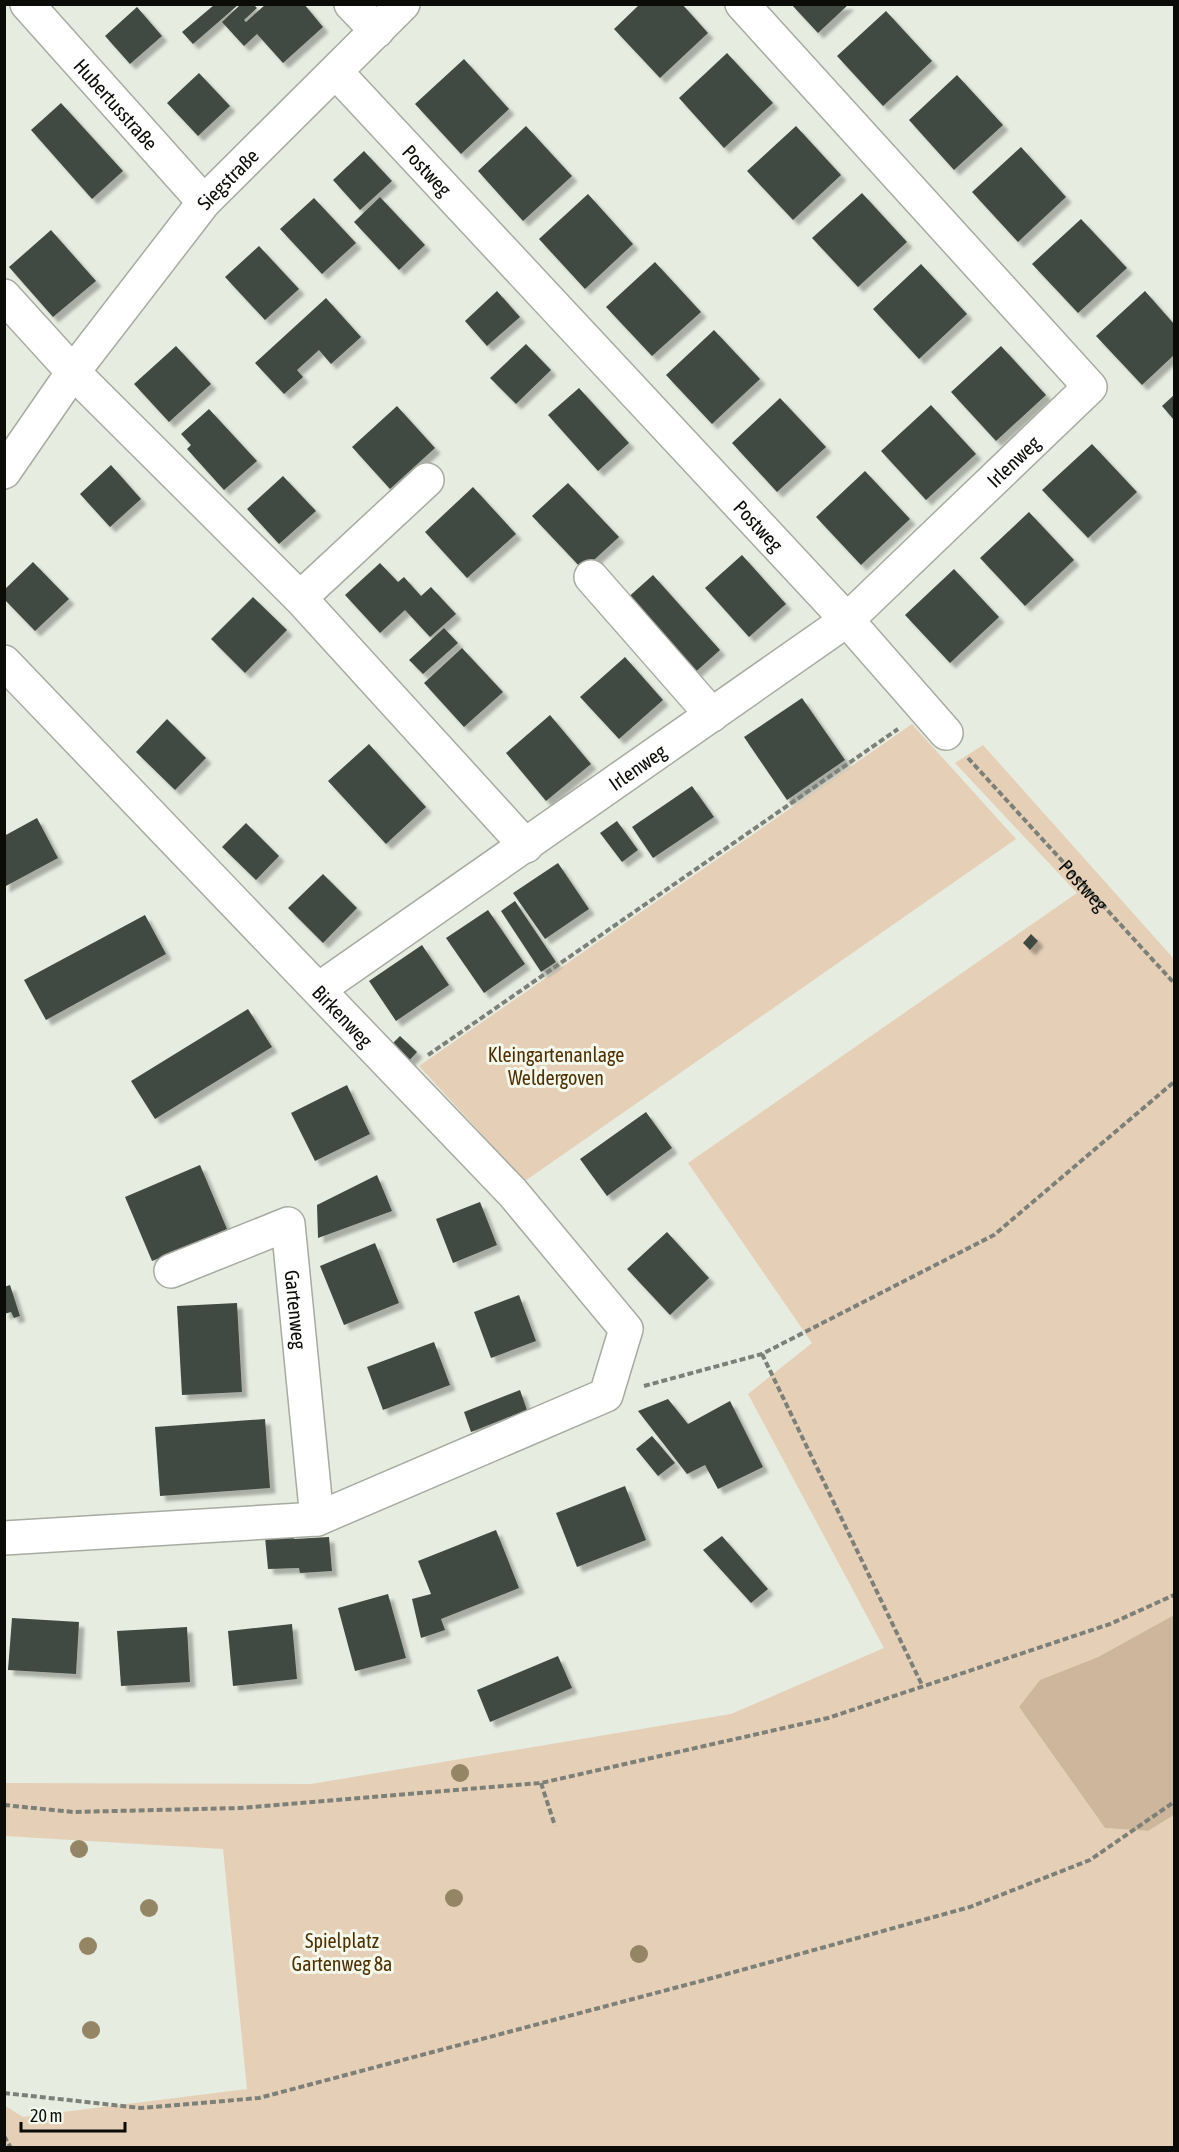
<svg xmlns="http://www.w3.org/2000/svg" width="1179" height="2152" font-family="'Asap Condensed',sans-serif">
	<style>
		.green { fill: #e5cfb7 }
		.forest { fill: #cdb69b }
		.building { fill: #414a43; filter: url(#shadow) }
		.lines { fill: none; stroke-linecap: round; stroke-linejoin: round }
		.minor-casing { stroke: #a7aba1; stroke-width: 36 }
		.path { stroke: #7d8078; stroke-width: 4; stroke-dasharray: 6 3; stroke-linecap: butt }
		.minor { stroke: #fff; stroke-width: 33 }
		.tree { fill: #948565 }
		.labels { text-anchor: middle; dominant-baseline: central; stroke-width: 6; stroke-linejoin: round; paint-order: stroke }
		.street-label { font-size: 20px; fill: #0b0c08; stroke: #f4f9ed }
		.park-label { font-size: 20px; fill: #503000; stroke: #f4f9ed }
	</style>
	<defs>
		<filter id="shadow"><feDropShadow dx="5.5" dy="5.5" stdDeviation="1.5" flood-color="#0004"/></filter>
	</defs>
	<rect width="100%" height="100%" fill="#e7ece0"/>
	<!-- green -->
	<g class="green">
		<polygon points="912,724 1016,839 525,1181 419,1066"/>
		<polygon points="983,745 1174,959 1174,1615 1098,1657 1041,1680 1019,1707 1105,1828 1148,1831 1174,1815 1174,2147 5,2148 4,2105 23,2117 247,2089 223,1849 5,1836 5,1783 311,1784 731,1714 884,1648 748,1394 812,1343 688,1163 1077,893 955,763"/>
	</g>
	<!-- forest -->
	<polygon class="forest" points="1174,1615 1174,1815 1148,1831 1105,1828 1019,1707 1040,1680 1098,1657"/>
	<!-- building -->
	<g class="building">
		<polygon points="241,4 253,4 257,8 244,20 246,22 266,4 304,4 323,27 283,63 257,34 244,46 222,22"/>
		<polygon points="640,4 682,4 708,33 660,78 614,29"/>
		<polygon points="791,4 849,4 818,33"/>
		<polygon points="214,5 238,5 193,44 182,32"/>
		<polygon points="137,7 162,36 130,64 105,36"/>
		<polygon points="886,11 932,61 883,106 837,56"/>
		<polygon points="727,53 773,103 724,148 679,98"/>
		<polygon points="464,59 509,109 461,154 415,104"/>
		<polygon points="199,73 230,106 198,136 167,103"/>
		<polygon points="957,75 1003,125 954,170 909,120"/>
		<polygon points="61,103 123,171 92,199 31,130"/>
		<polygon points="526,126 572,176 523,221 478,171"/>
		<polygon points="796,126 841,175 793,220 747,171"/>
		<polygon points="1021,147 1066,197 1018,242 972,192"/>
		<polygon points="364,151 392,181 360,210 333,180"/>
		<polygon points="862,193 907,242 858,287 812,238"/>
		<polygon points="588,194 633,244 585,289 539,239"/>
		<polygon points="380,197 425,245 399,270 354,222"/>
		<polygon points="314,198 356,243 322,274 280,229"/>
		<polygon points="1081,219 1127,268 1078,313 1032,264"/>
		<polygon points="51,230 96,281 53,317 9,267"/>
		<polygon points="259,246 299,289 265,320 225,277"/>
		<polygon points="655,262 701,312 652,356 606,307"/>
		<polygon points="921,264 967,314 919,359 873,309"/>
		<polygon points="497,291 520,317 487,346 465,321"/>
		<polygon points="1145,291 1174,324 1174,355 1142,385 1096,336"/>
		<polygon points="326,298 361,337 331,364 319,350 297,370 303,377 284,394 255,363"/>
		<polygon points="714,330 760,379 712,424 666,375"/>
		<polygon points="526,344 551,370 516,404 490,378"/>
		<polygon points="176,346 211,384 169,422 134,384"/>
		<polygon points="1001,346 1046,395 996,441 951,392"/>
		<polygon points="579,388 629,443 598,471 548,415"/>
		<polygon points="1174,395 1174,420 1162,406"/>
		<polygon points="780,398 826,447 777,492 732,443"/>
		<polygon points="931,405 976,454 926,500 881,451"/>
		<polygon points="397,406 435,448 390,489 352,447"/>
		<polygon points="209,409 257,461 224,490 187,449 191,445 181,434"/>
		<polygon points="1092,444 1137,492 1088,538 1042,490"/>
		<polygon points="111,465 141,499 110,527 80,494"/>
		<polygon points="865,471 910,519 861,565 816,517"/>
		<polygon points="283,476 316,511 279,544 247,509"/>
		<polygon points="568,483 619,537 583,570 532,516"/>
		<polygon points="473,487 516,534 467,578 425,532"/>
		<polygon points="1029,512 1074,560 1025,606 980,558"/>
		<polygon points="742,555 786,604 749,637 705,588"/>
		<polygon points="33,562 69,599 35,631 4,599 4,590"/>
		<polygon points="380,563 398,582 404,577 421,596 431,587 456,614 430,637 405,610 380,633 345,595"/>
		<polygon points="954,569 999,617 950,663 905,615"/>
		<polygon points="653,575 720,650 691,676 624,601"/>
		<polygon points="253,597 287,630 245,673 211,639"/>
		<polygon points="444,628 458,643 423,674 409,660"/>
		<polygon points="462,648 503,692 464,727 424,683"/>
		<polygon points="625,657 663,700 619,739 580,697"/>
		<polygon points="802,698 845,760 787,800 744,737"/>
		<polygon points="550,715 591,764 546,801 506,753"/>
		<polygon points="167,719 206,758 175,790 136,752"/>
		<polygon points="369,744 426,807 386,844 328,781"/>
		<polygon points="692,786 714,817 653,858 632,827"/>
		<polygon points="37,818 58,858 4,887 4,836"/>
		<polygon points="617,821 638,850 622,862 600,833"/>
		<polygon points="246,823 279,856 256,880 222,847"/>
		<polygon points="558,863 589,909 545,939 513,893"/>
		<polygon points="323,874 357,908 323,943 288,908"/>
		<polygon points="515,901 556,962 541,972 501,911"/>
		<polygon points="488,910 525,964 484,993 446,938"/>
		<polygon points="145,915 166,954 46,1020 24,980"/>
		<polygon points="1031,934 1038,941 1030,950 1023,943"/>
		<polygon points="422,945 449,985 396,1021 369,981"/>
		<polygon points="248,1009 272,1047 155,1119 131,1081"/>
		<polygon points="400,1036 417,1052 407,1063 389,1047"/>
		<polygon points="347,1085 370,1134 315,1161 291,1113"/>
		<polygon points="646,1112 672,1148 607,1196 580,1159"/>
		<polygon points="200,1165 227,1229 152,1261 125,1197"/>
		<polygon points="377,1175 392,1211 318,1238 317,1205"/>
		<polygon points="480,1202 497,1245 453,1263 436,1219"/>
		<polygon points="667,1232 709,1278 670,1315 627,1269"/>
		<polygon points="375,1243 399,1303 344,1325 320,1266"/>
		<polygon points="10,1285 20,1316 14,1318 11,1312 4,1314 4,1287"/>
		<polygon points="519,1295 536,1341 491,1358 474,1312"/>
		<polygon points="237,1303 242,1392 182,1395 177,1306"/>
		<polygon points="434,1342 450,1385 383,1410 367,1367"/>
		<polygon points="520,1390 527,1410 471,1432 464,1412"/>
		<polygon points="668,1399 688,1424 730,1401 763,1467 718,1489 705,1465 687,1474 638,1411"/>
		<polygon points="265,1419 270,1488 160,1496 155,1427"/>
		<polygon points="652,1436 675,1463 658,1476 636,1449"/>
		<polygon points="625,1486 646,1540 577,1567 556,1513"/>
		<polygon points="496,1530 519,1588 441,1619 445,1630 421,1638 412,1599 431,1594 418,1561"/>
		<polygon points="293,1535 294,1539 329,1537 332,1571 300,1573 299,1568 268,1569 265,1537"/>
		<polygon points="722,1536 768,1589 751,1603 703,1550"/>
		<polygon points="388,1594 406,1658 355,1671 338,1608"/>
		<polygon points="12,1618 79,1622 76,1674 8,1670"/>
		<polygon points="292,1624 297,1679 233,1686 228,1631"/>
		<polygon points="187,1627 190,1682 121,1686 117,1631"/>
		<polygon points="558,1656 572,1688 490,1722 477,1690"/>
	</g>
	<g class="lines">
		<defs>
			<g id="minor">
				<path id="s2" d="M27,4l177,198"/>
				<polyline points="351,4 377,31"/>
				<path id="s3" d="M336,72l511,548 99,113"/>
				<polyline points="4,296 73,372 300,598 526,846"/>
				<path id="s4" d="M4,472l69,-100 131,-170 199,-198"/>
				<polyline points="591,577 712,715"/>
				<polyline points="300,598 427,480"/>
				<path id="s5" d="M4,662l509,531 113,136 -20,66 -289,124 -313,19"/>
				<path id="s6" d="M319,989l528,-369 243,-233 -348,-383"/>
				<path id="s7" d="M171,1271l117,-47 29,295"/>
			</g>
		</defs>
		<!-- minor casing -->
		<use href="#minor" class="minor-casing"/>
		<!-- path -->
		<g class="path">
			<path id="s1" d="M968,758l206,225"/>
			<polyline points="428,1055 898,729"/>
			<polyline points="762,1354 922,1685"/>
			<polyline points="644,1386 762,1354 994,1235 1174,1082"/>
			<polyline points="541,1783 555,1826"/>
			<polyline points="4,1805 73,1812 240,1808 541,1783 828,1718 1110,1624 1174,1595"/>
			<polyline points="4,2093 141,2108 259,2098 716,1977 970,1907 1090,1860 1174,1802"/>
			<polyline points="4,2136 11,2148"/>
		</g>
		<!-- minor -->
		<use href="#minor" class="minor"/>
	</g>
	<!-- trees -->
	<g class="tree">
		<circle cx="460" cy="1773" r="9"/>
		<circle cx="79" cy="1849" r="9"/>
		<circle cx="454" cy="1898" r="9"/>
		<circle cx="149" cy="1908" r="9"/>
		<circle cx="88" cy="1946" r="9"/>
		<circle cx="639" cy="1954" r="9"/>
		<circle cx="91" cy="2030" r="9"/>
	</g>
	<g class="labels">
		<!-- street labels -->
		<g class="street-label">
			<text stroke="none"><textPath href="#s2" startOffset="134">Hubertusstraße</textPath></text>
			<text stroke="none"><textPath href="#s3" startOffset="134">Postweg</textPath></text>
			<text stroke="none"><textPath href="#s4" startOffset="369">Siegstraße</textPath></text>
			<text stroke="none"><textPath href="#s6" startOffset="874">Irlenweg</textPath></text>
			<text stroke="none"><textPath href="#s3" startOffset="620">Postweg</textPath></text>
			<text stroke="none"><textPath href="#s6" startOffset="388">Irlenweg</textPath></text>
			<text stroke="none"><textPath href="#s1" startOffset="172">Postweg</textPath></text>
			<text stroke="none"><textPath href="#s5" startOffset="490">Birkenweg</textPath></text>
			<text stroke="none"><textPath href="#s7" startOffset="212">Gartenweg</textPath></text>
		</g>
		<!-- park labels -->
		<g class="park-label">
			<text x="556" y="1054">Kleingartenanlage<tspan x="556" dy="23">Weldergoven</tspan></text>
			<text x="342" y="1940">Spielplatz<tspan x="342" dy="23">Gartenweg 8a</tspan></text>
		</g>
	</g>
	<!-- border -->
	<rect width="1179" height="2152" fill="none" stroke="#0b0c08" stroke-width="12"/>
	<!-- scale -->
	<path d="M21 2122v9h104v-9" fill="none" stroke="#0b0c08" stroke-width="3"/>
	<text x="30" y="2122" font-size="18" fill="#0b0c08" stroke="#f4f9ed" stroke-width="4.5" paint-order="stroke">20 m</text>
</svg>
